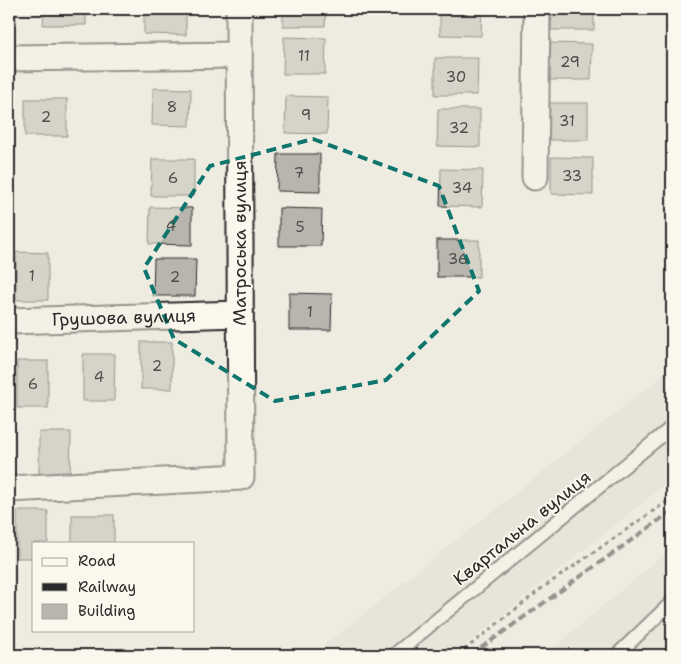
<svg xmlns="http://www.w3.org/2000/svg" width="681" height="664" font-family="'Shantell Sans',sans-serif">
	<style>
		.built { fill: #dedbd1 }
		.building { fill: #b8b5ae; stroke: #2b2b2b }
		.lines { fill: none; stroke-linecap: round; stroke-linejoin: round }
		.lane-casing { stroke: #2b2b2b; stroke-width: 16 }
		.street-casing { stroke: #2b2b2b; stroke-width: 29 }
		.path { stroke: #2b2b2b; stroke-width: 3; stroke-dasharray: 4 4; stroke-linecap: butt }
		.lane { stroke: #fbf7ec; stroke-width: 12 }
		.street { stroke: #fbf7ec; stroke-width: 25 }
		.rail { stroke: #2b2b2b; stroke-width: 4; stroke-dasharray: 8 4; stroke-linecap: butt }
		.marked { fill: none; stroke: #0f766e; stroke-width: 4; stroke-dasharray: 10 6; stroke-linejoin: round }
		.labels { text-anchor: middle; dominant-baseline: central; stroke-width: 4; stroke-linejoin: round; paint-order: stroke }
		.number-label { font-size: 15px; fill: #4e4e4c }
		.street-label { font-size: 18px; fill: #2b2b2b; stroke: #fbf7ec }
	</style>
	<rect width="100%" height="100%" fill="#eeebe0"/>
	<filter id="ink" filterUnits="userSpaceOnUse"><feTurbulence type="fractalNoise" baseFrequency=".02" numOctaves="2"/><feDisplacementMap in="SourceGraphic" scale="10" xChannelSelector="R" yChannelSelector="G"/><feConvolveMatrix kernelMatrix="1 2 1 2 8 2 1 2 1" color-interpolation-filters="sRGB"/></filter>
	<g filter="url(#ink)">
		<!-- built -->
		<g class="built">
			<polygon points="672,362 672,479 453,655 312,655 660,378"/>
			<polygon points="672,547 672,655 545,655"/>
		</g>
		<!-- building -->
		<g class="building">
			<rect x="9" y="9" width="7" height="12"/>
			<polygon points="44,9 86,9 86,25 43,25"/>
			<polygon points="144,9 186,9 186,35 144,34"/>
			<polygon points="283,9 326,9 325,26 283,26"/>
			<polygon points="440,9 482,9 481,36 440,35"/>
			<polygon points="552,9 594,9 594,30 551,30"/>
			<polygon points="284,37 326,38 325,74 283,74"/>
			<polygon points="550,43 592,44 591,80 549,80"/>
			<polygon points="435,58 478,58 477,95 435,95"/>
			<polygon points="153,88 191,89 190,126 152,125"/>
			<polygon points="286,96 328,97 327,134 285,133"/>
			<rect x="25" y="99" width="42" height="37"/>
			<polygon points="547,103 588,103 588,140 546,140"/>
			<polygon points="438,109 480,109 480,147 437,146"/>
			<polygon points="278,154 320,154 320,192 277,191"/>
			<polygon points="551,157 593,158 593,195 551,194"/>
			<polygon points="152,159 194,159 194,196 151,196"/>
			<polygon points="441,169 483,170 482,207 440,206"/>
			<polygon points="150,207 192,208 192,245 149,244"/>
			<polygon points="279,208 322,209 321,246 279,246"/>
			<rect x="437" y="240" width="42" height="37"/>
			<polygon points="16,252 48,253 48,300 16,300"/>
			<polygon points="154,259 196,259 195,296 153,296"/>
			<polygon points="289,293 332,294 331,330 289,330"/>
			<rect x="141" y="342" width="31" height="47"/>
			<polygon points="83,354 115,354 114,401 83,401"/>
			<rect x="17" y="361" width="31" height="47"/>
			<polygon points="39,432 71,432 70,480 39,480"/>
			<polygon points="17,511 48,511 48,543 34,543 34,558 17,558"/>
			<rect x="72" y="515" width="42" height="28"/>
		</g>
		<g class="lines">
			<defs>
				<g id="lane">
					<polyline points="394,655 672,427"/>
					<polyline points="617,655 672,602"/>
				</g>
				<g id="street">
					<polyline points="9,58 239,55"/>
					<polyline points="535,177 537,9"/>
					<path id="s1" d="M9,321l231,-7"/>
					<polyline points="9,489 241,477 239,9"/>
				</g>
			</defs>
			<!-- lane casing -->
			<use href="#lane" class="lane-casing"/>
			<!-- street casing -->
			<use href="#street" class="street-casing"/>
			<!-- path -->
			<polyline class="path" points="458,655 541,589 672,498"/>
			<!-- lane -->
			<use href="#lane" class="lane"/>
			<!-- street -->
			<use href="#street" class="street"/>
			<!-- rail -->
			<polyline class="rail" points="471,655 672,511"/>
		</g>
	</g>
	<!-- marked area -->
	<path d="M0 0H681V664H0ZM313,139l126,47 40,105 -93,89 -111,21 -101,-62 -30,-71 66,-102z" fill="#eeebe0" fill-opacity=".55" fill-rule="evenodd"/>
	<path class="marked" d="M313,139l126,47 40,105 -93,89 -111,21 -101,-62 -30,-71 66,-102z"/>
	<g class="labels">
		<!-- number labels -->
		<g class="number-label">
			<text x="304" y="56">11</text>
			<text x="570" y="62">29</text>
			<text x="456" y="77">30</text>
			<text x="172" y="107">8</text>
			<text x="306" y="115">9</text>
			<text x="46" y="117">2</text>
			<text x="567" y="121">31</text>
			<text x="459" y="128">32</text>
			<text x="299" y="173">7</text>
			<text x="572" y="176">33</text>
			<text x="173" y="178">6</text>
			<text x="462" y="188">34</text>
			<text x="171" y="226">4</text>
			<text x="300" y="227">5</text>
			<text x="458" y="259">36</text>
			<text x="32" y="276">1</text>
			<text x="175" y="277">2</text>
			<text x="310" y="312">1</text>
			<text x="157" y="366">2</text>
			<text x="99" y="377">4</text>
			<text x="33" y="384">6</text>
		</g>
		<!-- street labels -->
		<g class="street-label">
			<text transform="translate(240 243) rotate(-90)">Матроська вулиця</text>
			<text stroke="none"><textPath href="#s1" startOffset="115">Грушова вулиця</textPath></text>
			<text transform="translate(522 528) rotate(-39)">Квартальна вулиця</text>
		</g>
	</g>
	<!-- margin -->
	<rect width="681" height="664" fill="none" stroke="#fbf7ec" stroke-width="30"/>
	<rect x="15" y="15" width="651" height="634" fill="none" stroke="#2b2b2b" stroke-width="2" filter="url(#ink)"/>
	<!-- legend -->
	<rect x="32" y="542" width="162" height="90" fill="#fbf7ec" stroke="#a8a59f"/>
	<rect x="42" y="558" width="25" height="8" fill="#fbf7ec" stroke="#a8a59f"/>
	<text x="78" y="566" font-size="15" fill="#2b2b2b">Road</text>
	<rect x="42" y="583" width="25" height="8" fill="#2b2b2b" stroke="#a8a59f"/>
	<text x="78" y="592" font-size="15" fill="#2b2b2b">Railway</text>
	<rect x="42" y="604" width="25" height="15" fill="#b8b5ae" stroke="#a8a59f"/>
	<text x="78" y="616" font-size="15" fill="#2b2b2b">Building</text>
</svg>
